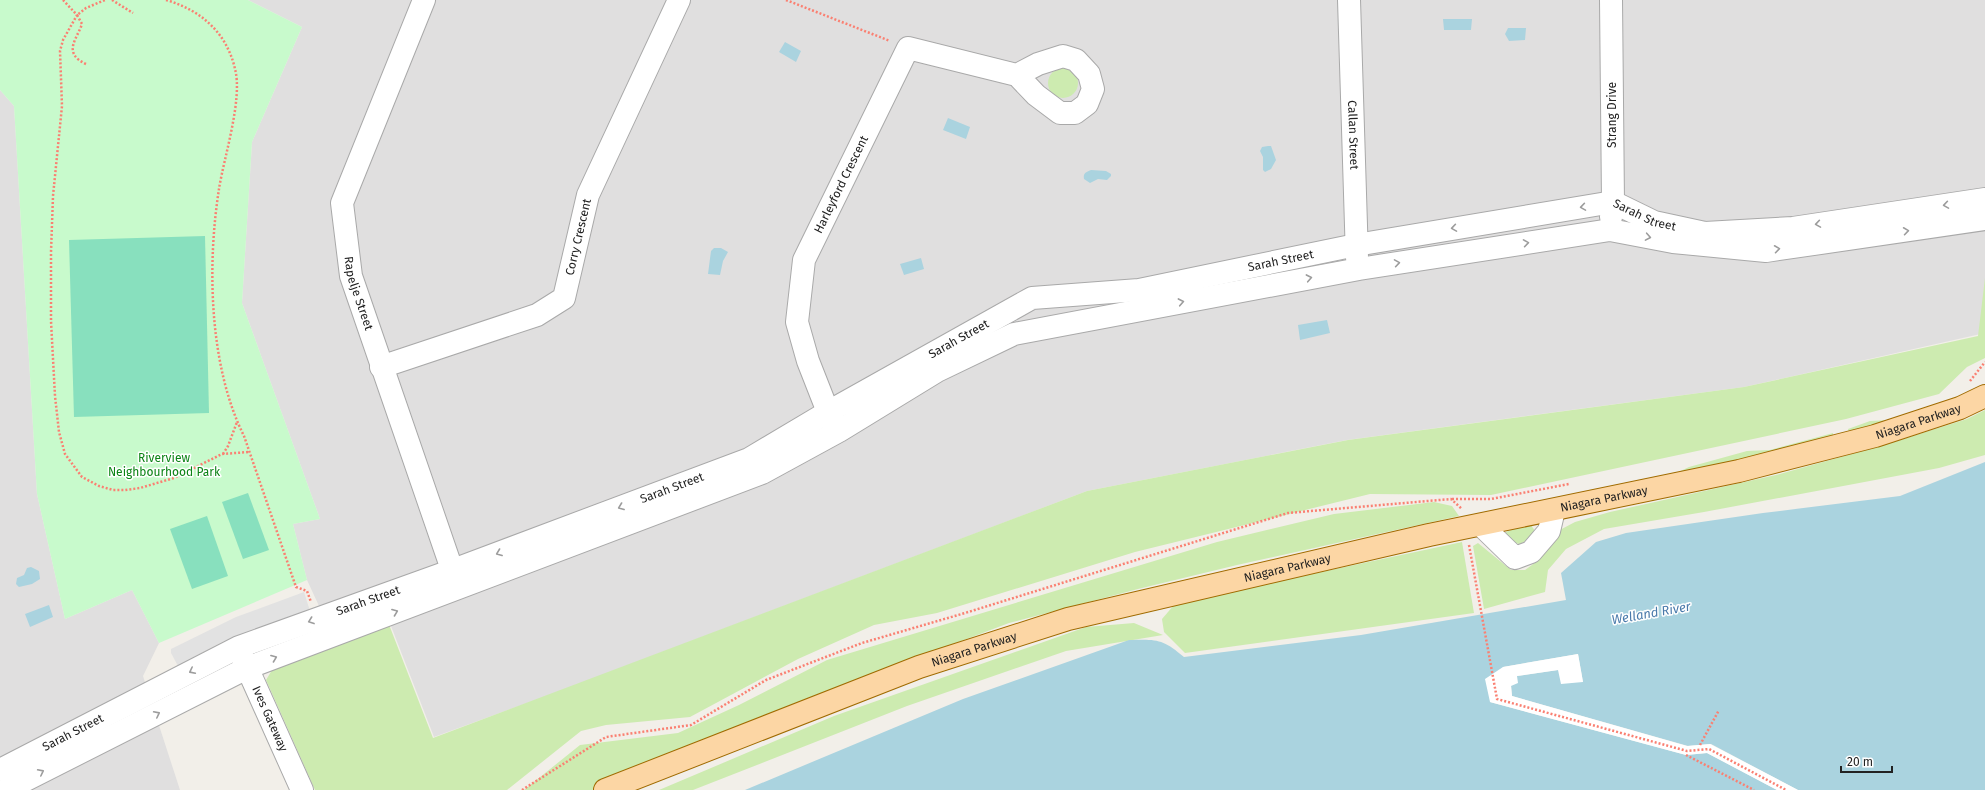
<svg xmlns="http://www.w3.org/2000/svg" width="1985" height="790" font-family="'Fira Sans',sans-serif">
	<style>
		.residential { fill: #e0dfdf }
		.grass { fill: #cdebb0 }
		.park { fill: #c8facc }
		.pitch { fill: #88e0be }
		.parking { fill: #e2e2e2 }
		.water { fill: #aad3df }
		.pier { fill: #fff }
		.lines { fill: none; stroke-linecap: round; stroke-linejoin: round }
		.minor-casing { stroke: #a9a9a9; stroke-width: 24 }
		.major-casing { stroke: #a06b00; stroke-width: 24 }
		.path { stroke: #fa8072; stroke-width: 2.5; stroke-dasharray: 2 2; stroke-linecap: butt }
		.minor { stroke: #fff; stroke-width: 22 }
		.major { stroke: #fcd6a4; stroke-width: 22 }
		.oneway { stroke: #9c9c9c }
		.labels { text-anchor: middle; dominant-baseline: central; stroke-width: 3; stroke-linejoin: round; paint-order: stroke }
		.street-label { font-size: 12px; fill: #222; stroke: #fff }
		.park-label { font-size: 12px; fill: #0c8416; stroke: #fff }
		.water-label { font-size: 13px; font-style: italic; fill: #4a7aab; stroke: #fff }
	</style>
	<rect width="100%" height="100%" fill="#f2efe9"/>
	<!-- residential -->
	<g class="residential">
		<polygon points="248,0 1985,0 1985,333 1744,387 1347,440 1087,491 552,694 434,737 391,626 337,645 307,580 293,524 320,519 242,303 252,142 302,27"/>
		<polygon points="0,90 14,106 37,494 65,619 132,590 159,643 143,676 180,790 0,790"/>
	</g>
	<!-- grass -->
	<g class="grass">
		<circle cx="1063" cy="83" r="15"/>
		<polygon points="1985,278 1985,358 1967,367 1939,394 1846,419 1491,495 1370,494 1135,552 937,613 874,625 798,659 690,717 606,725 581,731 507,790 315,790 266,680 275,665 388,622 433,738 1087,491 1348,440 1744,387 1978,336"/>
		<polygon points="1985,410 1985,455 1939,468 1704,512 1604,529 1566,549 1548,570 1545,592 1484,609 1473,546 1478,543 1511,570 1525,570 1536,562 1556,532 1575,522 1610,512 1776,475 1884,445 1967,419"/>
		<polygon points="1890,420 1895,420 1849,433 1848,429 1870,421"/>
		<polygon points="1833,433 1833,437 1687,474 1670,476 1689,467 1747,451 1770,450"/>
		<polygon points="1434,502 1452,506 1459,516 1237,565 1138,589 1009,623 837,688 592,790 524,790 580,745 678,733 739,705 827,660 1217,542 1334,514"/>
		<path d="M1531,525l4,6 -7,9 -9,4c-7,-2 -13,-4 -13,-12l12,-5z"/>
		<polygon points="1462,542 1474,613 1185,653 1164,632 1162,619 1174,605 1186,601"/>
		<polygon points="1134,623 1163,635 1066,651 907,706 693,790 659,790 834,716 1086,627"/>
	</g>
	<!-- park -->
	<polygon class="park" points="0,0 248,0 302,27 252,142 242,303 320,519 293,524 307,580 159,643 132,590 65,619 37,494 14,106 0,90"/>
	<!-- pitch -->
	<g class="pitch">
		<polygon points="205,236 209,413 74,417 69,240"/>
		<polygon points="248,493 269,550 243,559 222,502"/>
		<polygon points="207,516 228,576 192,589 170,529"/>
	</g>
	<!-- parking -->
	<polygon class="parking" points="304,592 310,611 222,642 178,666 171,653 171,649 236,617"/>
	<!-- water -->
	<g class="water">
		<polygon points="1443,19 1472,19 1471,30 1444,30"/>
		<polygon points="1508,28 1526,28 1525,40 1509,41 1505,34"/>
		<polygon points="785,42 801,51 796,62 779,52"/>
		<polygon points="948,118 970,127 966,139 943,130"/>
		<polygon points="1268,146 1271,146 1276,160 1271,169 1265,172 1263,170 1263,157 1260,151 1262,147"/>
		<path d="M1091,170l15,1 5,3v2l-4,4 -9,-1 -8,4 -6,-4c-1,-6 2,-7 7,-9z"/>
		<polygon points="714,248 721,248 728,252 723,261 720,275 708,274 711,251"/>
		<polygon points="921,258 924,269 904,275 900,264"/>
		<polygon points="1327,320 1330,333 1300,340 1298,325"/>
		<path d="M1985,462v328h-187l-87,-46 -23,2 -176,-50 -1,-11 6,-9 41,-6 25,12 -5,-28 -75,13 -13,35 196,53 21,-2 70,37h-1032l218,-91 166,-59c28,-1 34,-1 55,17l177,-22 205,-35 -5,-27 35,-31 30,-9 137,-20 137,-17z"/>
		<polygon points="31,567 39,571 40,579 32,584 19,587 16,584 17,578 24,575 27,568"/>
		<polygon points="49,605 53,617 30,627 25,614"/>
	</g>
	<!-- pier -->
	<polygon class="pier" points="1578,654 1583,682 1561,684 1558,670 1517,676 1518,683 1511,686 1512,696 1687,746 1710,744 1798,790 1777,790 1707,753 1686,755 1490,702 1485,679 1503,667"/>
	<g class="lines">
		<defs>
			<g id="minor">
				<path id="s1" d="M424,0l-82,203 9,73 106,308"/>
				<path id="s2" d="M1349,0l8,258"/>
				<polyline points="1611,217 1613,202 1611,0"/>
				<path id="s3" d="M381,367l156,-52 27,-17 24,-103 91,-195"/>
				<path id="s4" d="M835,423l-7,-11 -20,-51 -11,-39 7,-62 104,-212 109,27 19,20 24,18h15l12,-9 6,-15 -4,-15 -13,-14 -13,-4 -25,8 -21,11"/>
				<polyline points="1481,525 1515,558 1531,552 1549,531 1554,510"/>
				<path id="s5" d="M241,654l61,136"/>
				<path id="s6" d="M0,770l239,-123 214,-77 296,-111 79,-47 204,-114 107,-8 217,-45 257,-43 41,20 51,11 88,-5 192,-29"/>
				<polyline points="6,790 247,668 762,473 839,431 937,371 1014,334 1359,269 1610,230 1673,242 1766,251 1985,219"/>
			</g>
			<g id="major">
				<path id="s7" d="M605,790l314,-123 149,-48 361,-84 310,-64 136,-35 85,-28 25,-12"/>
			</g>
		</defs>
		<!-- minor casing -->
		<use href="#minor" class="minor-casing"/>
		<!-- major casing -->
		<use href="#major" class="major-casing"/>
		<!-- path -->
		<g class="path">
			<polyline points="63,0 77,15 63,40 60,51 62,106 53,196 51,252 51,321 55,396 59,432 65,454 82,477 99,486 113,490 125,490 140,488 174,478 222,454 249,452"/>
			<polyline points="112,0 133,13"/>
			<path d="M166,0c35,10 61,33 69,69 8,30 -11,88 -16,120 -12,76 -10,177 25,247l52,151 11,4 4,11"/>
			<polyline points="786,0 890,41"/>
			<path d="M86,64c-24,-11 -9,-25 -4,-40l-5,-9 9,-7 19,-8"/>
			<polyline points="1970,381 1985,362"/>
			<polyline points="223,454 228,446 237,422"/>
			<polyline points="1452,499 1491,499 1569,484"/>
			<polyline points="1469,545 1497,699 1687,751 1709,749 1786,790"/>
			<polyline points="1700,745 1719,710"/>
			<polyline points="1686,755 1754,790"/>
			<polyline points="522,790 606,737 691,725 766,680 862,643 965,613 1288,513 1451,499 1462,509"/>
		</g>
		<!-- minor -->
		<use href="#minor" class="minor"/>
		<!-- major -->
		<use href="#major" class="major"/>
	</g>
	<!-- one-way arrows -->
	<defs><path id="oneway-chevron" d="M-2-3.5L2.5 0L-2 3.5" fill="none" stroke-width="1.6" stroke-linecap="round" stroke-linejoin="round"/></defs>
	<g class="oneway">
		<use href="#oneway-chevron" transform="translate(1946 205) rotate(171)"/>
		<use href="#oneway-chevron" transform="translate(1583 207) rotate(171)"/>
		<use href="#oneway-chevron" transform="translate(1818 224) rotate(171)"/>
		<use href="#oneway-chevron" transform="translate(1454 228) rotate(171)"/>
		<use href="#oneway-chevron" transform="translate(1906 231) rotate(-8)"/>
		<use href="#oneway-chevron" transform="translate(1648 237) rotate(10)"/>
		<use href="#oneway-chevron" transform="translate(1526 243) rotate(-9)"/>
		<use href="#oneway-chevron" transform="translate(1777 249) rotate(-8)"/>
		<use href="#oneway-chevron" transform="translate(1397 263) rotate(-9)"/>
		<use href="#oneway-chevron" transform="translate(1309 278) rotate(-11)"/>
		<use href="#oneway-chevron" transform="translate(1181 302) rotate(-11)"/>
		<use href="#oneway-chevron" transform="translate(621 507) rotate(159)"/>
		<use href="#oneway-chevron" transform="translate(499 553) rotate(159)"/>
		<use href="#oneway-chevron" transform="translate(395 612) rotate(-21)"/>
		<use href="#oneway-chevron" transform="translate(311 621) rotate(160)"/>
		<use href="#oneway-chevron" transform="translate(274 658) rotate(-21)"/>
		<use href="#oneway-chevron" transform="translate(192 671) rotate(153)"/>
		<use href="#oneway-chevron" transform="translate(157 714) rotate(-27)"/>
		<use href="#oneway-chevron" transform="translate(41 772) rotate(-27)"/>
	</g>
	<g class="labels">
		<!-- street labels -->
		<g class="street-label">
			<text transform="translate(1612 115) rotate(-90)">Strang Drive</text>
			<text stroke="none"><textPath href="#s2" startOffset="135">Callan Street</textPath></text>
			<text stroke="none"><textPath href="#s4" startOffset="255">Harleyford Crescent</textPath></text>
			<text stroke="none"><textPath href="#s6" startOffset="1762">Sarah Street</textPath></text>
			<text stroke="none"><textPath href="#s3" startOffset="259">Corry Crescent</textPath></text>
			<text stroke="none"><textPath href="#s6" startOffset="1390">Sarah Street</textPath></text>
			<text stroke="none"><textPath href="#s1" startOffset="311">Rapelje Street</textPath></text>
			<text stroke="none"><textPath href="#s6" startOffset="1054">Sarah Street</textPath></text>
			<text stroke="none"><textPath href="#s7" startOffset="1367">Niagara Parkway</textPath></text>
			<text stroke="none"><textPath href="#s6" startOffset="730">Sarah Street</textPath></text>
			<text stroke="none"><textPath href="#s7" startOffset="1043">Niagara Parkway</textPath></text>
			<text stroke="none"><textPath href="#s7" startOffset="719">Niagara Parkway</textPath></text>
			<text stroke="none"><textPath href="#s6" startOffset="406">Sarah Street</textPath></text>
			<text stroke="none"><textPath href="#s7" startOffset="395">Niagara Parkway</textPath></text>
			<text stroke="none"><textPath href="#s5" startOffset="71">Ives Gateway</textPath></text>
			<text stroke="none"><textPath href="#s6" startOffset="82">Sarah Street</textPath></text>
		</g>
		<!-- park labels -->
		<g class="park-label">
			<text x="164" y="458">Riverview<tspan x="164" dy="14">Neighbourhood Park</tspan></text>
		</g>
		<!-- water labels -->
		<g class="water-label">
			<text transform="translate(1651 613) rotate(-10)">Welland River</text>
		</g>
	</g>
	<!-- scale -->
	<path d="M1841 766v6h51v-6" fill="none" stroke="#222222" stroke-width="2"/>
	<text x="1847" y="766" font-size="12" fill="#222222" stroke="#ffffff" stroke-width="3" paint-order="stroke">20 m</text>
</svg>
